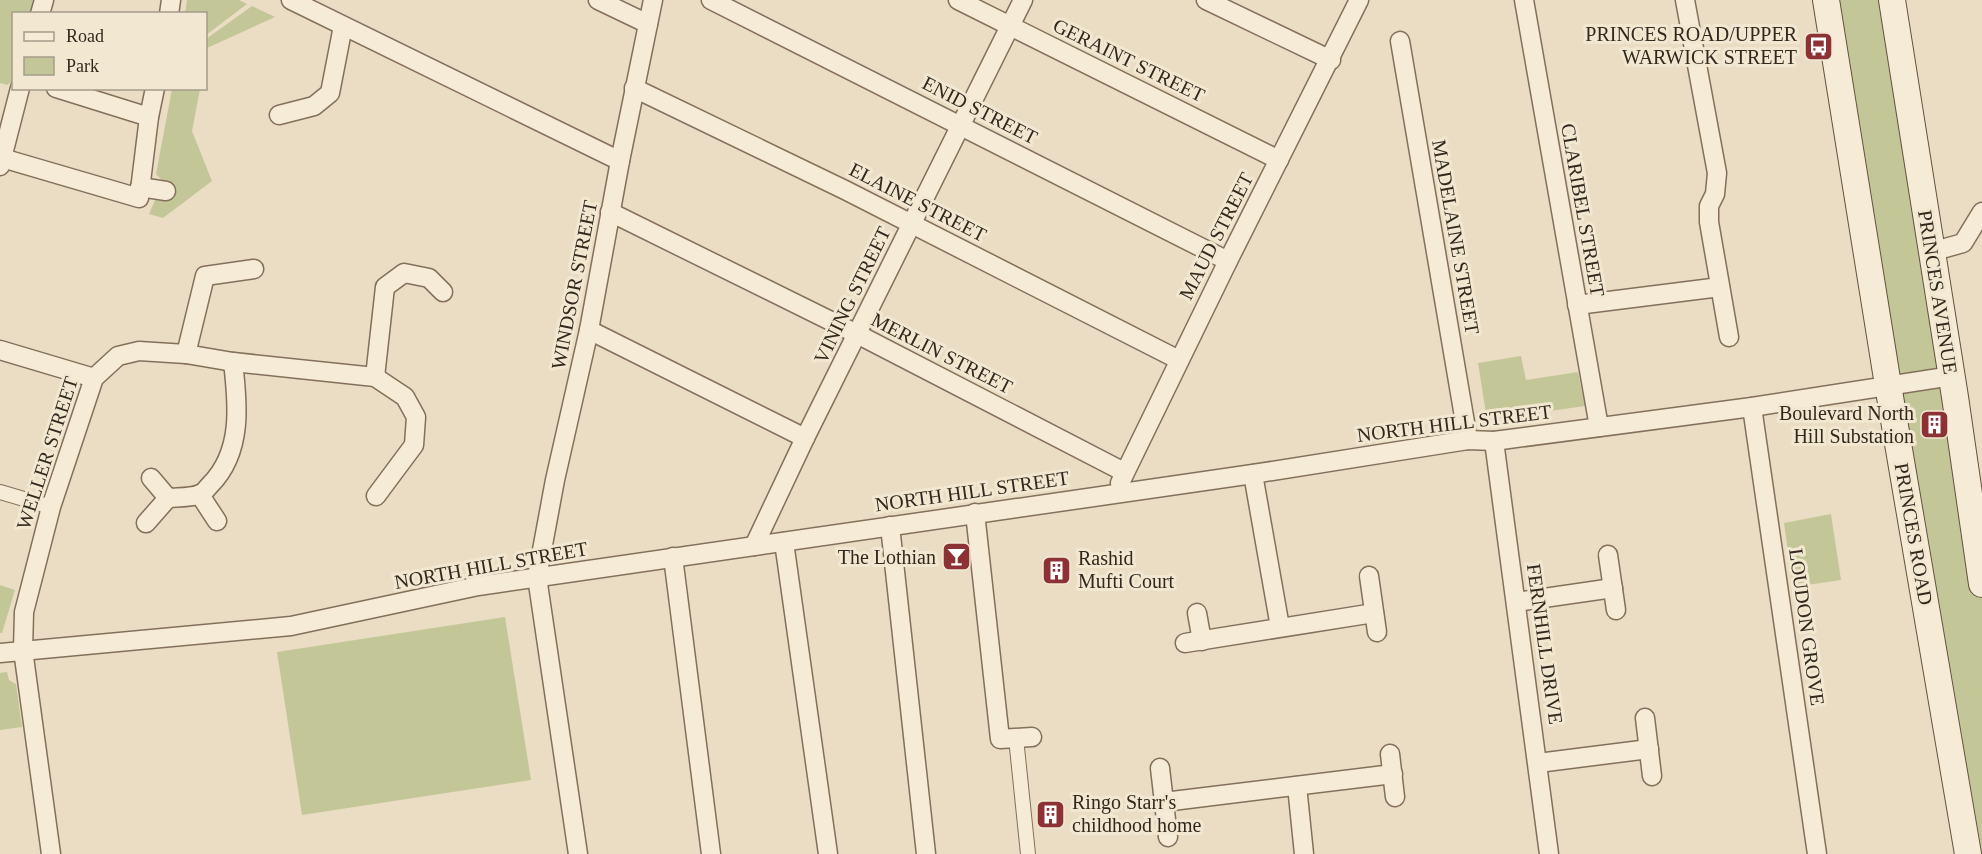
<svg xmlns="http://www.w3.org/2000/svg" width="1982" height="854" font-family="'Times New Roman',serif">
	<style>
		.green { fill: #c3c798 }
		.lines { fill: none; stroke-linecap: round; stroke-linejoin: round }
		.pedestrian-casing { stroke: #836f5c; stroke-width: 16 }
		.minor-casing { stroke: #836f5c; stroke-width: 21 }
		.secondary-casing { stroke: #64513f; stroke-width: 28 }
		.pedestrian { stroke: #f6ebd6; stroke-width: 14 }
		.minor { stroke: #f6ebd6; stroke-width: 18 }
		.secondary { stroke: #f6ebd6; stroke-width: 26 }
		.labels { text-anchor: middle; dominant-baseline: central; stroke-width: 6; stroke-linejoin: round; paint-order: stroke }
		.poi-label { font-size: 20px; fill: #34281e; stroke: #f2e8d2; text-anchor: end }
		.street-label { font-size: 20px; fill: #34281e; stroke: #f2e8d2 }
	</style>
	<rect width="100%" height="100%" fill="#eaddc3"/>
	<!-- green -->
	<g class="green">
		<polygon points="0,0 37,0 33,13 14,14 13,81 7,85 0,83"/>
		<polygon points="187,0 239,0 247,4 206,35 206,14 185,13"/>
		<polygon points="1826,0 1892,0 1982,584 1982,854 1968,854"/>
		<polygon points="252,6 275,17 207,48 206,58 206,39"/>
		<polygon points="172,89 200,89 192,131 212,181 163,218 149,214 155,200 169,199 172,182 162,180 156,174"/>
		<polygon points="1521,356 1526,380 1578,372 1585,406 1487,420 1478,363"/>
		<polygon points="1831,514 1841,580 1793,587 1784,523"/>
		<polygon points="0,585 15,590 2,633 0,633"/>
		<polygon points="505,617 531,780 302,815 277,652"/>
		<polygon points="7,672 9,680 16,684 22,727 0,730 0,673"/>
	</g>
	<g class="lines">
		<defs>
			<g id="pedestrian">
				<polyline points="0,492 51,507"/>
				<polyline points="1016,738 1028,854"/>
			</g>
			<g id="minor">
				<polyline points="291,0 620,161"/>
				<polyline points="598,0 648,24"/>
				<polyline points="711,0 1228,261"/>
				<polyline points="958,0 1279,160"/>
				<polyline points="1206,0 1331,60"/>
				<polyline points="1524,0 1599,427"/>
				<polyline points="1685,0 1717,173 1715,194 1709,206 1709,222 1729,337"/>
				<polyline points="40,14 44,0"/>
				<polyline points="169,14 171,0"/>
				<polyline points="1400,41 1468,440"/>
				<polyline points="56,88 149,117"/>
				<polyline points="634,88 845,190 1179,360"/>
				<polyline points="279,115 314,106 330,93 343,26"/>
				<polyline points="2,158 139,198 149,117 155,88"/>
				<polyline points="0,166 20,88"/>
				<polyline points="140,187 166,191"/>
				<polyline points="610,212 857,334 1124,472"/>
				<polyline points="1931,252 1963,243 1982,212"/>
				<polyline points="1577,305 1720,287"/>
				<polyline points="589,330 805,438"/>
				<polyline points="0,350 94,378"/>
				<polyline points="186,354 205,276 254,269"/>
				<polyline points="375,377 385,287 404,273 429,278 443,292"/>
				<polyline points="1752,407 1817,854"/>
				<polyline points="1494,441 1549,854"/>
				<polyline points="1253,474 1280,627"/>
				<path d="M151,478l17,20c9,-1 24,0 32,-4 4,-1 8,-7 10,-9 33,-33 28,-81 23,-123"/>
				<polyline points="1120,483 1228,261 1359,0"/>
				<polyline points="200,495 217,521"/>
				<polyline points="975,513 1000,739 1032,737"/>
				<polyline points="146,523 168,498"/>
				<polyline points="890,526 926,854"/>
				<polyline points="784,542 828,854"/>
				<polyline points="754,546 805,438 1023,0"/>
				<polyline points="1608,555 1616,610"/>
				<polyline points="673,557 711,854"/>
				<polyline points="1369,576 1377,632"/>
				<polyline points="1516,602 1613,588"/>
				<polyline points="1197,613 1202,641"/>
				<polyline points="1185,643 1374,613"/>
				<polyline points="0,653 291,626 478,586 1253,474 1468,440 1494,441 1752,407 1952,376"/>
				<polyline points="1645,718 1652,776"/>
				<polyline points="1390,754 1395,797"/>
				<polyline points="1538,763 1649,749"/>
				<polyline points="1160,768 1168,837"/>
				<polyline points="1297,786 1304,854"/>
				<polyline points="1164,802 1393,774"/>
				<polyline points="51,854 23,650 24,612 51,507 94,378 118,356 139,351 186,354 233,362 375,377 405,397 416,417 414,445 376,496"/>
				<polyline points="578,854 537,577 555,480 589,330 620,161 653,0"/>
			</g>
			<g id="secondary">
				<polyline points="1826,0 1888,385 1968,854"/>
				<polyline points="1892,0 1955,397 1982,584"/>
			</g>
		</defs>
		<!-- pedestrian casing -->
		<use href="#pedestrian" class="pedestrian-casing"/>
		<!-- minor casing -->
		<use href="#minor" class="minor-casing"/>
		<!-- secondary casing -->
		<use href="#secondary" class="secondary-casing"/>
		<!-- pedestrian -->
		<use href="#pedestrian" class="pedestrian"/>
		<!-- minor -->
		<use href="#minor" class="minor"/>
		<!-- secondary -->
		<use href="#secondary" class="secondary"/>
	</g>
	<!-- icons -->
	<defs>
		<symbol id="bus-square" viewBox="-11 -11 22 22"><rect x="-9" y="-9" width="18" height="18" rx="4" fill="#8c3134" stroke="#f2e8d2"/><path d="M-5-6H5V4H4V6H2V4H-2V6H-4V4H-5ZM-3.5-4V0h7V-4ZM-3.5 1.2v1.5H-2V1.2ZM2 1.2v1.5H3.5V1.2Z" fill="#fff"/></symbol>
		<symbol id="building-square" viewBox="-11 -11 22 22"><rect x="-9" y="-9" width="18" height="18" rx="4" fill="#8c3134" stroke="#f2e8d2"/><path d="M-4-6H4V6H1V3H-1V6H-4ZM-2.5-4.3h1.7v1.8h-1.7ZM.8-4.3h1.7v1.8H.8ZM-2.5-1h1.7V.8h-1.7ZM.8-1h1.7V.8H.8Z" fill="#fff"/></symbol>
		<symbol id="bar-square" viewBox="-11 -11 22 22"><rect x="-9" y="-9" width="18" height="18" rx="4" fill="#8c3134" stroke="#f2e8d2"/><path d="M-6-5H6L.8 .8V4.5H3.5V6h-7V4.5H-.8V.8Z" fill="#fff"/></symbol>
	</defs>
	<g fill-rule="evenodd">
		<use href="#bus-square" x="1802" y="30" width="33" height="33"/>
		<use href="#building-square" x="1918" y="408" width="33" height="33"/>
		<use href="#bar-square" x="940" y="540" width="33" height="33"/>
		<use href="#building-square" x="1040" y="554" width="33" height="33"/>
		<use href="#building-square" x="1034" y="798" width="33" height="33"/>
	</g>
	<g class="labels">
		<!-- poi labels -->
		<g class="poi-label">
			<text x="1797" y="34">PRINCES ROAD/UPPER<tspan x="1797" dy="23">WARWICK STREET</tspan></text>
			<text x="1914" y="413">Boulevard North<tspan x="1914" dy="23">Hill Substation</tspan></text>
			<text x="936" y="557">The Lothian</text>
			<text x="1078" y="558" text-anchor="start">Rashid<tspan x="1078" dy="23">Mufti Court</tspan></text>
			<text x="1072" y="802" text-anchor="start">Ringo Starr's<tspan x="1072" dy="23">childhood home</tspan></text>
		</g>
		<!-- street labels -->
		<g class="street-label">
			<text transform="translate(1129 60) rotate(26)">GERAINT STREET</text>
			<text transform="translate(980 110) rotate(27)">ENID STREET</text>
			<text transform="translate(918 202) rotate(27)">ELAINE STREET</text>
			<text transform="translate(1583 210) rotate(80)">CLARIBEL STREET</text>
			<text transform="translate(1216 236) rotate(-63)">MAUD STREET</text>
			<text transform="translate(1456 237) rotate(80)">MADELAINE STREET</text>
			<text transform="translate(574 285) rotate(-79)">WINDSOR STREET</text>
			<text transform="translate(1938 292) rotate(81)">PRINCES AVENUE</text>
			<text transform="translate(852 295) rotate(-64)">VINING STREET</text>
			<text transform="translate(942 353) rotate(27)">MERLIN STREET</text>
			<text transform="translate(1454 423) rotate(-7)">NORTH HILL STREET</text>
			<text transform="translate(47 453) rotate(-72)">WELLER STREET</text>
			<text transform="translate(972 491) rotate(-8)">NORTH HILL STREET</text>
			<text transform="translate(1914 534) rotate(80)">PRINCES ROAD</text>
			<text transform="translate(491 565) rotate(-10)">NORTH HILL STREET</text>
			<text transform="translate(1807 627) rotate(82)">LOUDON GROVE</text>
			<text transform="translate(1545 644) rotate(82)">FERNHILL DRIVE</text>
		</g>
	</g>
	<!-- legend -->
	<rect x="12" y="12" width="195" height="78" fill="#f2e8d2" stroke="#a69b8a" stroke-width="1.5"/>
	<rect x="24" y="32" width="30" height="9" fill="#f6ebd6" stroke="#a69b8a" stroke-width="1.5"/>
	<text x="66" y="42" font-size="18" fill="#34281e">Road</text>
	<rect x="24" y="57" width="30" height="18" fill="#c3c798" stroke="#a69b8a" stroke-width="1.5"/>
	<text x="66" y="72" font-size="18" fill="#34281e">Park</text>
</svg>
